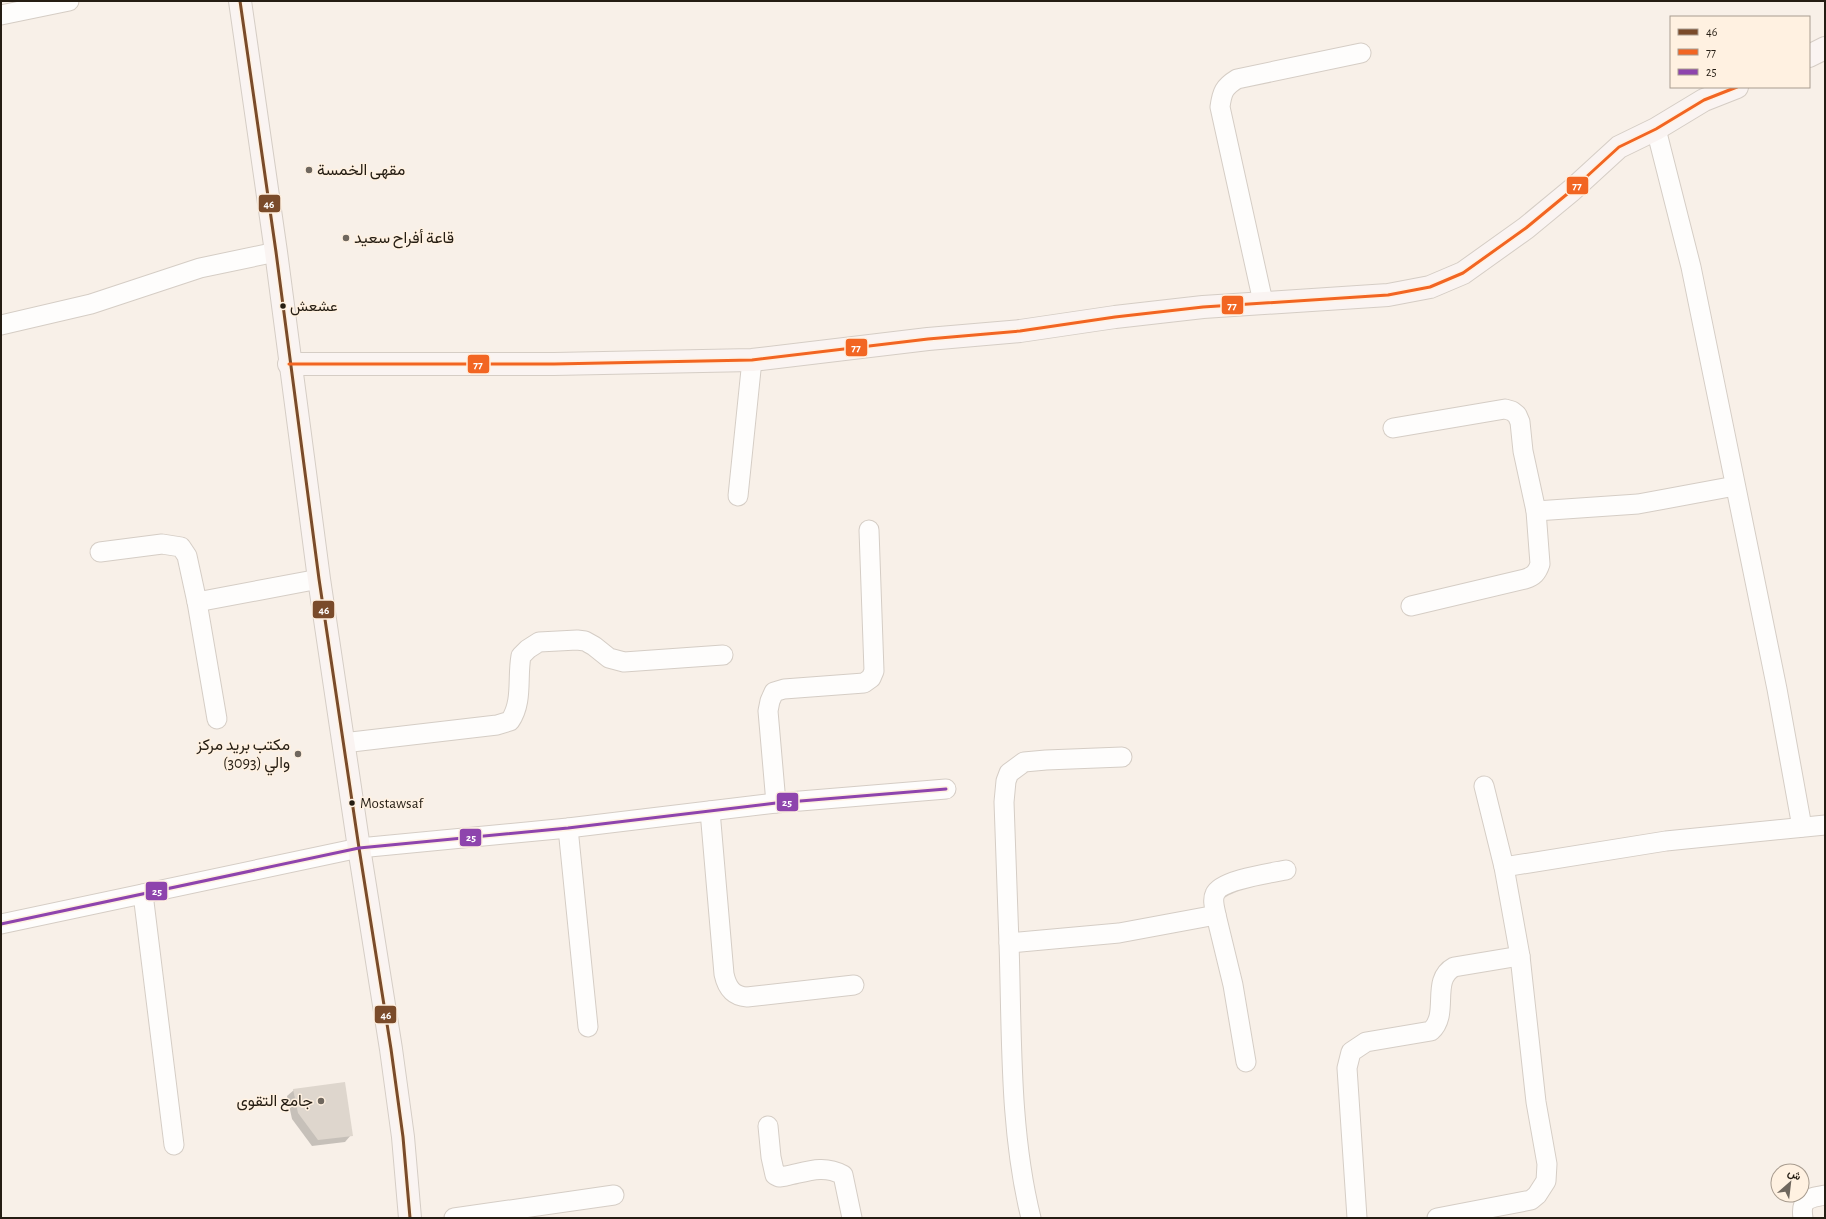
<svg xmlns="http://www.w3.org/2000/svg" width="1826" height="1219" font-family="'Alegreya Sans',Vazirmatn,sans-serif">
	<style>
		.shadow { fill: #0003 }
		.building { fill: #ded6cd }
		.lines { fill: none; stroke-linecap: round; stroke-linejoin: round }
		.street-casing { stroke: #d5cdc5; stroke-width: 21 }
		.secondary-casing { stroke: #d5cdc5; stroke-width: 24 }
		.street { stroke: #fefdfc; stroke-width: 19 }
		.secondary { stroke: #faf4f2; stroke-width: 22 }
		.bus-1-casing { stroke: #fff1e1; stroke-width: 6 }
		.bus-2-casing { stroke: #fff1e1; stroke-width: 6 }
		.bus-3-casing { stroke: #fff1e1; stroke-width: 6 }
		.bus-1 { stroke: #7a4b2a; stroke-width: 3 }
		.bus-2 { stroke: #f26522; stroke-width: 3 }
		.bus-3 { stroke: #8e44ad; stroke-width: 3 }
		.poi-dot { fill: #6f675e; stroke: #fff1e1; stroke-width: 1.5 }
		.bus-dot { fill: #251d13; stroke: #fff1e1; stroke-width: 1.5 }
		.labels { text-anchor: middle; dominant-baseline: central; stroke-width: 3; stroke-linejoin: round; paint-order: stroke }
		.bus-label { font-size: 15px; fill: #251d13; stroke: #fff1e1; text-anchor: start }
		.poi-label { font-size: 16px; fill: #251d13; stroke: #fff1e1; text-anchor: start }
		.line-badge { stroke: #fff1e1; stroke-width: 1.5 }
		.badge-label { font-size: 11px; text-anchor: middle; font-weight: bold; fill: #fff }
	</style>
	<rect width="100%" height="100%" fill="#f8f0e8"/>
	<!-- shadow -->
	<polygon class="shadow" points="294,1090 351,1135 345,1142 312,1146 292,1119 287,1096"/>
	<!-- building -->
	<polygon class="building" points="345,1082 353,1136 318,1140 298,1113 293,1089"/>
	<g class="lines">
		<defs>
			<g id="street">
				<polyline points="1,15 69,1"/>
				<polyline points="1656,129 1691,267 1777,689 1802,827"/>
				<path d="M1263,302l-43,-195c2,-15 4,-20 17,-28l124,-26"/>
				<polyline points="1,325 91,304 200,268 276,252"/>
				<path d="M1393,428l112,-19 7,2 5,4 3,7 3,29 13,60 4,53c-3,9 -6,12 -15,15l-114,27"/>
				<polyline points="738,496 752,360"/>
				<polyline points="1536,511 1638,504 1735,486"/>
				<polyline points="100,552 162,544 181,547 187,556 197,602 217,719"/>
				<polyline points="197,602 319,579"/>
				<path d="M343,743l154,-18 13,-4c13,-19 7,-43 11,-65l7,-7 11,-7 38,-2 8,1 9,5 15,12 15,4 99,-7"/>
				<polyline points="776,803 768,711 770,701 774,692 784,689 864,683 871,678 874,671 869,530"/>
				<path d="M710,811l14,163c3,14 9,22 23,23l107,-12"/>
				<polyline points="568,828 588,1027"/>
				<polyline points="1504,867 1666,841 1825,825"/>
				<polyline points="143,894 174,1145"/>
				<polyline points="1216,915 1233,985 1246,1062"/>
				<polyline points="1,924 359,848 568,828 776,803 946,789"/>
				<polyline points="1009,943 1004,802 1006,781 1009,773 1024,762 1046,760 1122,757"/>
				<path d="M768,1126l3,31 4,18 4,2 7,-1c20,-4 37,-12 57,-1l9,43"/>
				<polyline points="454,1218 614,1195"/>
				<path d="M1031,1218c-22,-88 -19,-185 -22,-275l110,-10 97,-18c-1,-6 -4,-15 -1,-21 5,-14 56,-21 71,-24"/>
				<path d="M1357,1218l-10,-150 4,-16 15,-10 65,-11c19,-17 -1,-51 23,-64l66,-11"/>
				<polyline points="1437,1218 1531,1200 1537,1195 1546,1181 1547,1164 1536,1102 1520,956 1504,867 1484,786"/>
				<path d="M1803,1218c-3,-19 6,-20 22,-23"/>
			</g>
			<g id="secondary">
				<polyline points="240,1 276,252 319,579 359,848 391,1049 403,1137 410,1218"/>
				<polyline points="1809,56 1825,48"/>
				<polyline points="289,364 554,364 752,360 928,339 1020,331 1115,317 1203,307 1388,295 1430,287 1463,273 1526,228 1572,190 1619,147 1656,129 1704,100 1737,87"/>
			</g>
		</defs>
		<!-- street casing -->
		<use href="#street" class="street-casing"/>
		<!-- secondary casing -->
		<use href="#secondary" class="secondary-casing"/>
		<!-- street -->
		<use href="#street" class="street"/>
		<!-- secondary -->
		<use href="#secondary" class="secondary"/>
		<defs>
			<polyline id="bus-1" points="240,1 276,252 319,579 359,848 391,1049 403,1137 410,1218"/>
			<polyline id="bus-2" points="289,364 554,364 752,360 928,339 1020,331 1115,317 1203,307 1388,295 1430,287 1463,273 1526,228 1572,190 1619,147 1656,129 1704,100 1737,87"/>
			<polyline id="bus-3" points="1,924 359,848 568,828 776,803 946,789"/>
		</defs>
		<!-- bus-1 casing -->
		<use href="#bus-1" class="bus-1-casing"/>
		<!-- bus-2 casing -->
		<use href="#bus-2" class="bus-2-casing"/>
		<!-- bus-3 casing -->
		<use href="#bus-3" class="bus-3-casing"/>
		<!-- bus-1 -->
		<use href="#bus-1" class="bus-1"/>
		<!-- bus-2 -->
		<use href="#bus-2" class="bus-2"/>
		<!-- bus-3 -->
		<use href="#bus-3" class="bus-3"/>
	</g>
	<!-- markers -->
	<g class="poi-dot">
		<circle cx="309" cy="170" r="4"/>
		<circle cx="346" cy="238" r="4"/>
		<circle cx="298" cy="754" r="4"/>
		<circle cx="321" cy="1101" r="4"/>
	</g>
	<g class="bus-dot">
		<circle cx="283" cy="306" r="3.5"/>
		<circle cx="352" cy="803" r="3.5"/>
	</g>
	<g class="labels">
		<!-- bus labels -->
		<g class="bus-label">
			<text x="290" y="306">عشعش</text>
			<text x="360" y="803">Mostawsaf</text>
		</g>
		<!-- poi labels -->
		<g class="poi-label">
			<text x="317" y="170">مقهى الخمسة</text>
			<text x="354" y="238">قاعة أفراح سعيد</text>
			<text x="290" y="745" text-anchor="end">مكتب بريد مركز<tspan x="290" dy="18">والي (3093)</tspan></text>
			<text x="313" y="1101" text-anchor="end">جامع التقوى</text>
		</g>
	</g>
	<g class="line-badge">
		<rect x="1566" y="176" width="23" height="19" rx="4" fill="#f26522"/>
		<rect x="258" y="194" width="23" height="19" rx="4" fill="#7a4b2a"/>
		<rect x="1221" y="295" width="23" height="20" rx="4" fill="#f26522"/>
		<rect x="845" y="338" width="23" height="19" rx="4" fill="#f26522"/>
		<rect x="467" y="354" width="23" height="20" rx="4" fill="#f26522"/>
		<rect x="312" y="600" width="23" height="19" rx="4" fill="#7a4b2a"/>
		<rect x="776" y="792" width="23" height="20" rx="4" fill="#8e44ad"/>
		<rect x="459" y="828" width="23" height="19" rx="4" fill="#8e44ad"/>
		<rect x="145" y="881" width="23" height="20" rx="4" fill="#8e44ad"/>
		<rect x="374" y="1005" width="23" height="19" rx="4" fill="#7a4b2a"/>
	</g>
	<g class="badge-label">
		<text x="1577" y="189">77</text>
		<text x="269" y="208">46</text>
		<text x="1232" y="309">77</text>
		<text x="856" y="351">77</text>
		<text x="478" y="368">77</text>
		<text x="324" y="614">46</text>
		<text x="787" y="806">25</text>
		<text x="471" y="841">25</text>
		<text x="157" y="895">25</text>
		<text x="386" y="1019">46</text>
	</g>
	<!-- border -->
	<rect width="1826" height="1219" fill="none" stroke="#251d13" stroke-width="4"/>
	<!-- legend -->
	<rect x="1670" y="16" width="140" height="72" fill="#fff1e1" stroke="#a89c8f"/>
	<rect x="1678" y="29" width="20" height="6" fill="#7a4b2a" stroke="#a89c8f"/>
	<text x="1706" y="36" font-size="12" fill="#251d13">46</text>
	<rect x="1678" y="49" width="20" height="6" fill="#f26522" stroke="#a89c8f"/>
	<text x="1706" y="56" font-size="12" fill="#251d13">77</text>
	<rect x="1678" y="69" width="20" height="6" fill="#8e44ad" stroke="#a89c8f"/>
	<text x="1706" y="76" font-size="12" fill="#251d13">25</text>
	<!-- north arrow -->
	<g transform="translate(1790 1183) rotate(28)"><circle r="19" fill="#fff1e1" stroke="#a89c8f"/>
	<path d="M0-3L7 15L0 10L-7 15Z" fill="#6f675e"/>
	<text y="-6" font-size="11" font-weight="bold" text-anchor="middle" fill="#251d13">ش</text>
	</g>
</svg>
